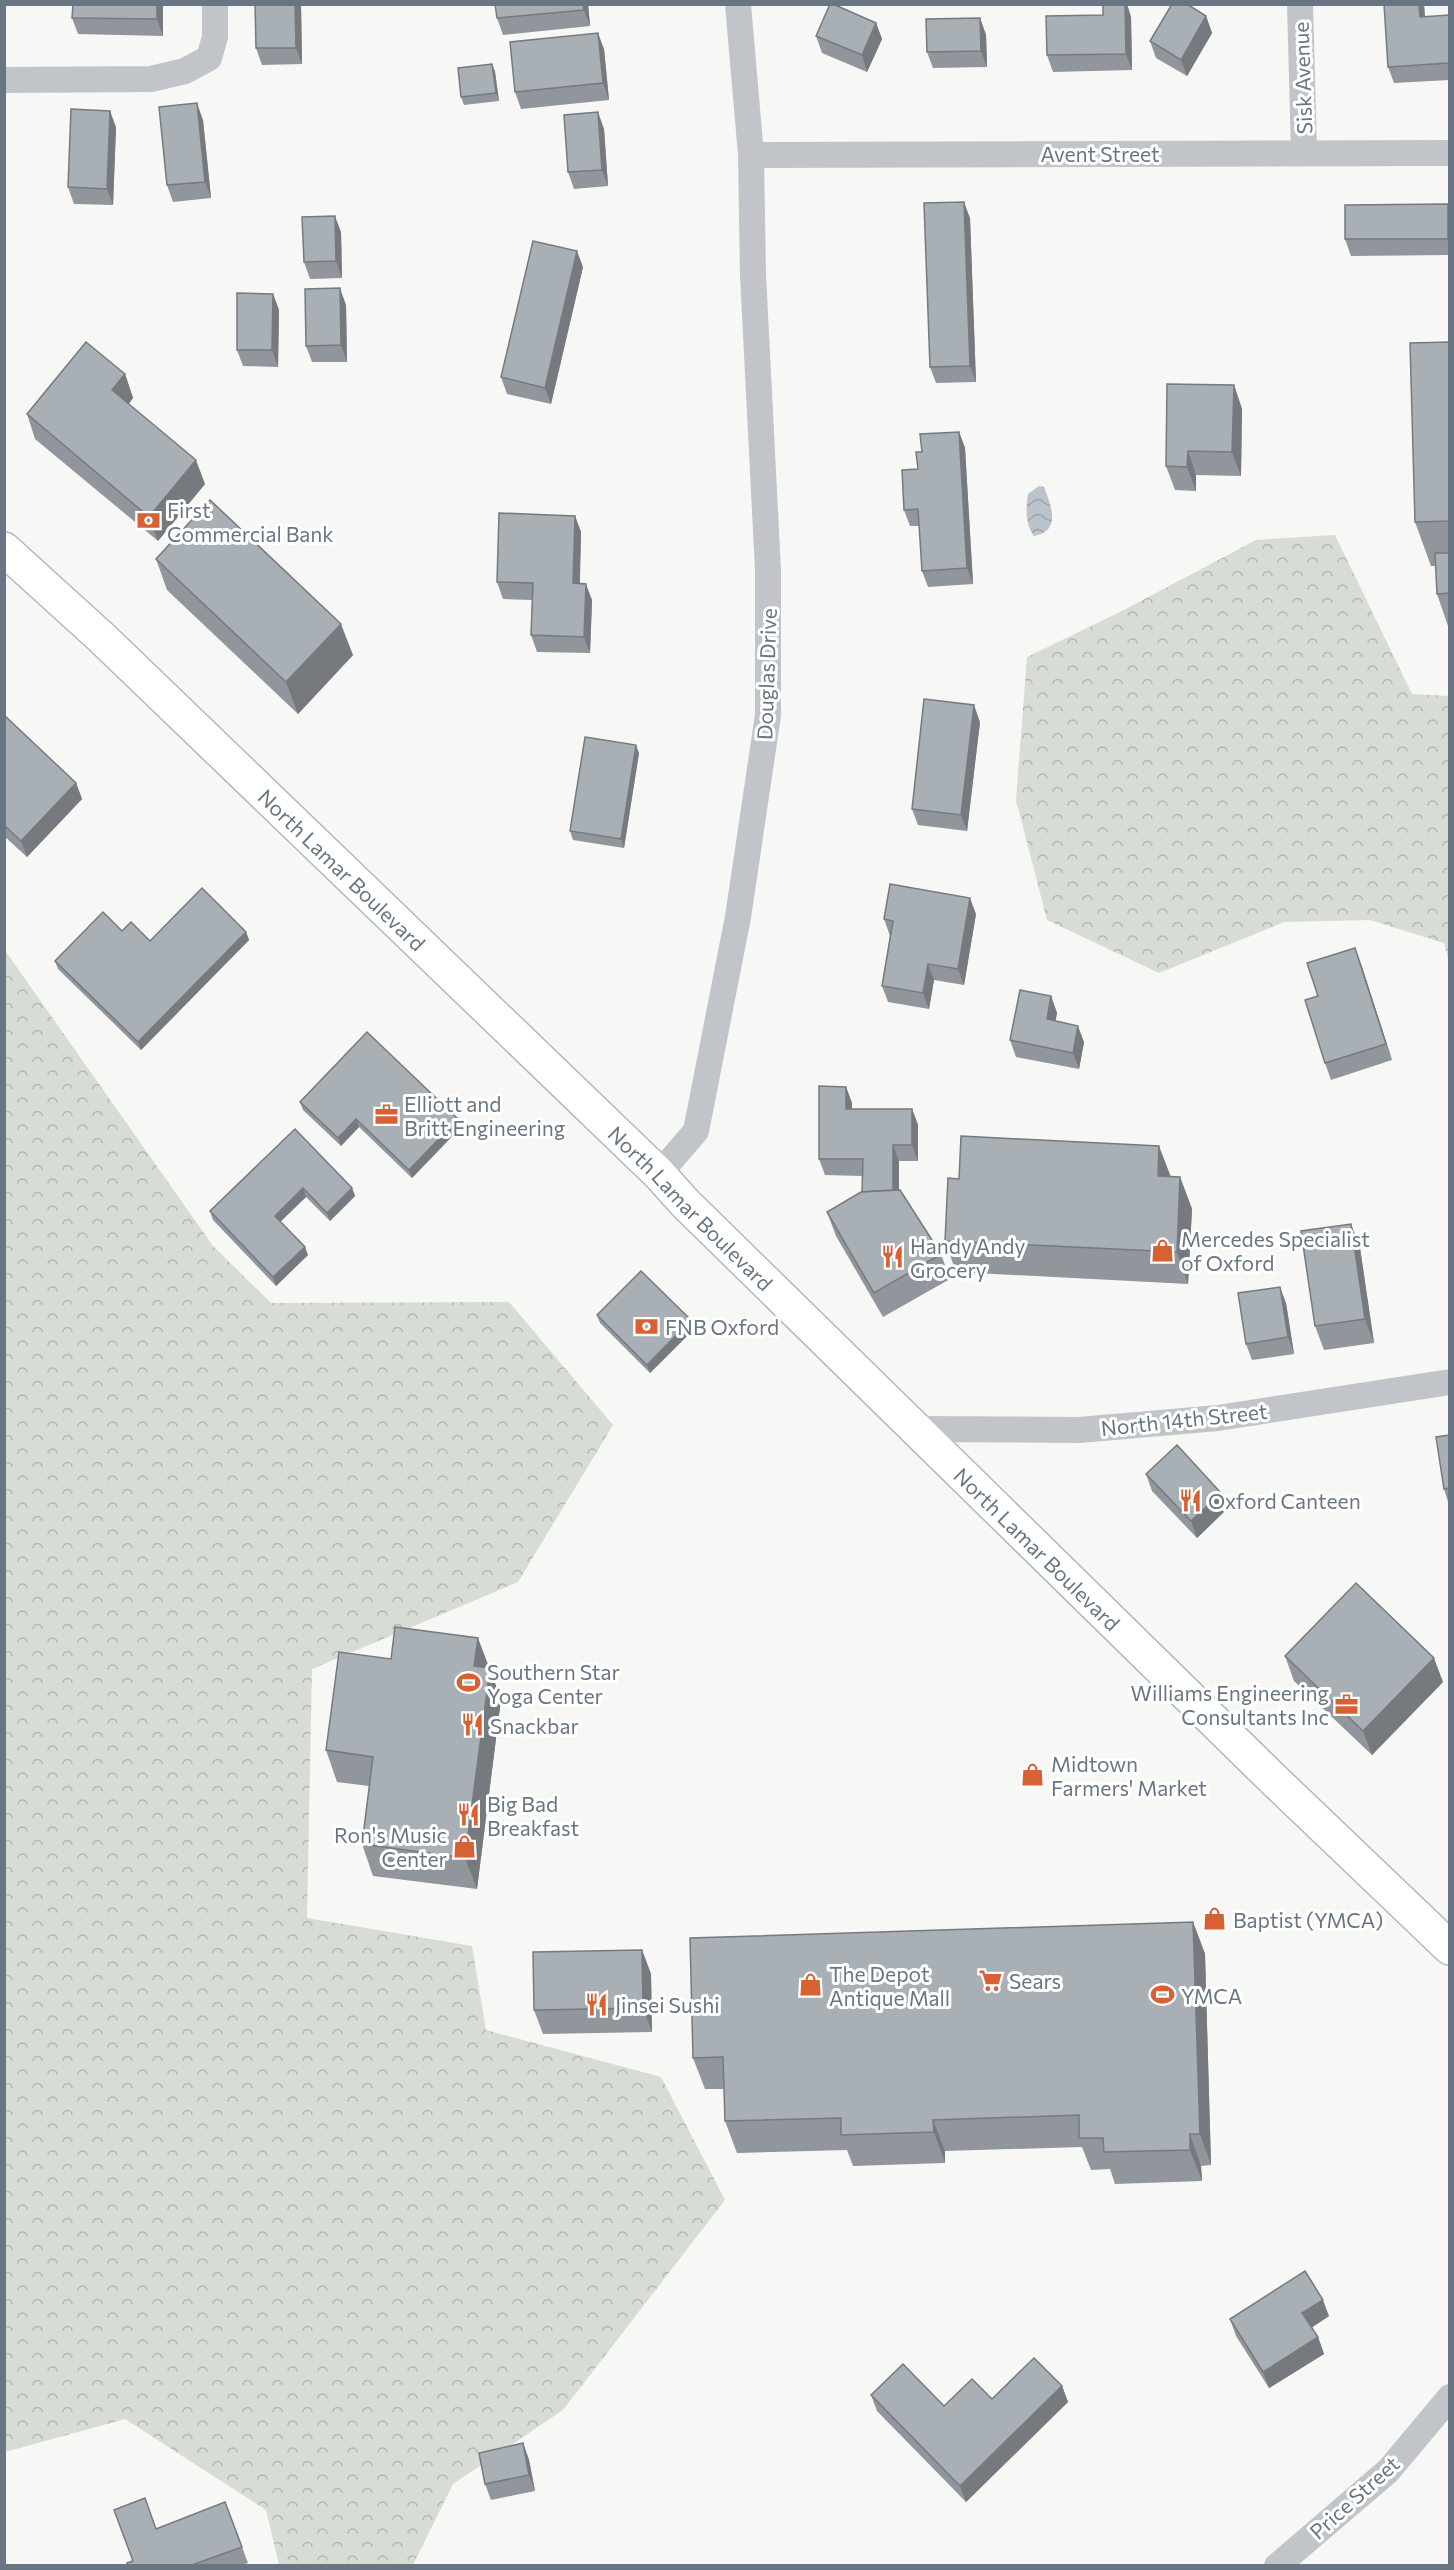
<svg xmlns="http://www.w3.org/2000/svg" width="1454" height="2570" font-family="Commissioner,sans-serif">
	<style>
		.forest { fill: url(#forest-crowns) }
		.water { fill: url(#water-waves) }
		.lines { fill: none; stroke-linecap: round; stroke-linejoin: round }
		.secondary-casing { stroke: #b3b8bd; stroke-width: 36 }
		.street { stroke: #c1c4c8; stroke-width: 26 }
		.secondary { stroke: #fff; stroke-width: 33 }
		.wall { fill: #90969c }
		.shaded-wall { fill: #767a7f }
		.building { fill: #a8afb5; stroke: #767a7f; stroke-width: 1.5 }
		.labels { text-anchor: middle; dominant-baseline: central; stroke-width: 6; stroke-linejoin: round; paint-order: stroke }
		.street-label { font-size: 21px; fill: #687684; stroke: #fff }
		.poi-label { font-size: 21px; fill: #687684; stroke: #fff; text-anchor: start }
	</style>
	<defs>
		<pattern id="forest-crowns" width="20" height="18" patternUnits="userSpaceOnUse" patternTransform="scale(1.5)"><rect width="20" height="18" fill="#d7dcd4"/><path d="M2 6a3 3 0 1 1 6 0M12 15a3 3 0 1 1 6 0" fill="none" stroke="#b2b7b2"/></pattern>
		<pattern id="water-waves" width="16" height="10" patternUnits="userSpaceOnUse" patternTransform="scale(1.5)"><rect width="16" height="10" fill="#bbc4ca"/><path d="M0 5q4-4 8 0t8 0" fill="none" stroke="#9ca4aa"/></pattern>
	</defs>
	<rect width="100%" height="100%" fill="#f7f7f5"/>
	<!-- forest -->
	<g class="forest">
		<polygon points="1335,535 1412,694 1449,696 1449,962 1444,943 1370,920 1284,922 1159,973 1047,920 1016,800 1027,657 1122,611 1256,540"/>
		<polygon points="4,949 213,1246 271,1303 509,1302 613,1425 518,1582 312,1669 307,1918 472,1946 486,2030 661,2077 725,2200 563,2410 453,2484 413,2565 279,2565 266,2510 125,2419 5,2452"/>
	</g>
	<!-- water -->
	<path class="water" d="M1039,486l5,1c7,18 18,44 -10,49 -9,-12 -8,-28 -6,-42z"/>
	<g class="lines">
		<defs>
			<g id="secondary">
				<path id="s1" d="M4,549l98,89 557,536 26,29 588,576 177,169"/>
			</g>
		</defs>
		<!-- secondary casing -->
		<use href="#secondary" class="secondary-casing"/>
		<!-- street -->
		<g class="street">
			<polyline points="1300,4 1304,152"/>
			<polyline points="4,80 151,79 185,71 209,58 215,37 215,4"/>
			<polyline points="751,155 1450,153"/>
			<polyline points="659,1174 696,1131 738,917 768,715 768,570 753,275 751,155 738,4"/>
			<polyline points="917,1429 1079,1430 1218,1418 1450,1382"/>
			<polyline points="1277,2566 1388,2471 1450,2397"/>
		</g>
		<!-- secondary -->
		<use href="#secondary" class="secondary"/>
	</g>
	<!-- wall -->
	<g class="wall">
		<polygon points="73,4 163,4 163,36 78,34 72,18"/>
		<polygon points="255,4 301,4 302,64 262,65 256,48"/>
		<polygon points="495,4 588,4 590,26 503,35 497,18"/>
		<polygon points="1103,4 1127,4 1131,17 1132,70 1053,72 1047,55 1103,15"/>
		<polygon points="1384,4 1424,4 1425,17 1449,15 1449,80 1394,83 1388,67"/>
		<polygon points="1206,16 1212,33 1187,76 1156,58 1150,41"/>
		<polygon points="980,18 986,35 987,67 933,68 927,52"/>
		<polygon points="876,23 882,39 867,72 822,53 816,36"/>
		<polygon points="604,49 609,100 521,109 515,92"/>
		<polygon points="492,64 495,72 499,101 464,105 461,97"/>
		<polygon points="203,120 211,198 173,202 167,185"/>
		<polygon points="116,127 113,205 74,204 68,187"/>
		<polygon points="604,129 608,186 574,189 568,172"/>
		<polygon points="1449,208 1449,255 1351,256 1345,239"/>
		<polygon points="970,218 976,382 936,383 930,367"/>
		<polygon points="341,232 342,278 310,279 304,262"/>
		<polygon points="583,267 551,404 507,394 501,377"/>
		<polygon points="273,294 279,310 278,367 243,366 237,350"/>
		<polygon points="346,305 347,362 312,362 306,346"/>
		<polygon points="1449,342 1449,629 1437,594 1436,566 1431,566 1415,522"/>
		<polygon points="125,374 133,398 129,404 205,484 158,541 35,439 27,414"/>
		<polygon points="1234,385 1242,409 1241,476 1196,475 1196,491 1175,490 1166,466"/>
		<polygon points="959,432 965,448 973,584 928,587 922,571 919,526 910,526 904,510 918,469 922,452"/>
		<polygon points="575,516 581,532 580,584 592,600 590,653 537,652 531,635 532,600 503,599 497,582"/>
		<polygon points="156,559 353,655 298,714 167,590"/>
		<polygon points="4,715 76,783 82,799 27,857 4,836"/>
		<polygon points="980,722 967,831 918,825 912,809"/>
		<polygon points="639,753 624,848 573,840 570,831"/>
		<polygon points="976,914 964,985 934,980 929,1009 888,1002 882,986 890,936 884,919"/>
		<polygon points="122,931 150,941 246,932 249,940 141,1050 58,969 55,961"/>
		<polygon points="1361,964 1392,1060 1331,1080 1325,1063 1318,996"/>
		<polygon points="1051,996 1057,1013 1055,1021 1084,1042 1079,1069 1016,1057 1010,1040"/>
		<polygon points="846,1087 852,1103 852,1109 912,1109 918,1125 918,1161 899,1161 899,1190 941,1254 950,1279 883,1317 836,1236 827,1212 863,1192 862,1176 825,1175 819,1159"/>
		<polygon points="300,1102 458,1119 461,1127 412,1178 359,1127 341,1146 303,1110"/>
		<polygon points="295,1129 352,1188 355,1196 330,1221 306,1197 280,1222 308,1255 276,1286 213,1220 210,1211"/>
		<polygon points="1170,1176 1180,1177 1192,1209 1188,1284 956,1272 945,1241 959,1179"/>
		<polygon points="1360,1248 1374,1343 1324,1350 1315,1326"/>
		<polygon points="1286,1303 1294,1354 1252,1360 1246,1344"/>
		<polygon points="597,1315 694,1329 650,1373 600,1323"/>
		<polygon points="1449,1435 1449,1505 1444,1489"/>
		<polygon points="1146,1474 1227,1509 1197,1538 1152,1491"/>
		<polygon points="1285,1656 1443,1682 1372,1755 1294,1681"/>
		<polygon points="391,1659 489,1668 501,1699 477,1889 373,1876 362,1844 369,1786 337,1782 326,1750"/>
		<polygon points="1193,1922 1205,1954 1211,2165 1201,2166 1202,2181 1115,2184 1110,2169 1091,2170 1082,2147 945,2151 945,2163 853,2166 847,2150 737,2153 725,2121 724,2089 705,2089 693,2058"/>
		<polygon points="642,1950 651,1974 652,2032 543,2034 534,2010"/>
		<polygon points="1329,2316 1311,2328 1318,2337 1324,2354 1269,2388 1236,2336 1230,2319"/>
		<polygon points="1062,2386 1068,2402 966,2502 877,2411 871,2395 944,2406 992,2399"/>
		<polygon points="523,2443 529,2460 535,2491 491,2500 485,2484"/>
		<polygon points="156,2529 242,2547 248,2563 241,2565 128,2565"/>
	</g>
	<!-- shaded-wall -->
	<g class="shaded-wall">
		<polygon points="157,4 163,4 163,36 157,19"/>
		<polygon points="295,4 301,4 302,64 296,48"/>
		<polygon points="583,4 588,4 590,26 584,10"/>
		<polygon points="1125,4 1127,4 1131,17 1132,70 1126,54"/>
		<polygon points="1419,4 1424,4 1426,33 1420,17"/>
		<polygon points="1206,16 1212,33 1187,76 1181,60"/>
		<polygon points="980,18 986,35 987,67 981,51"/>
		<polygon points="876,23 882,39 867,72 862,55"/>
		<polygon points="598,33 604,49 609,100 603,83"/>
		<polygon points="492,64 495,72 499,101 496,93"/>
		<polygon points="197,103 203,120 211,198 205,182"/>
		<polygon points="110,111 116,127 113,205 107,189"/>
		<polygon points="598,112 604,129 608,186 602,170"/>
		<polygon points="964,202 970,218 976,382 970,366"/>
		<polygon points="1448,204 1449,208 1449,242 1448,239"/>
		<polygon points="335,216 341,232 342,278 336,261"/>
		<polygon points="577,251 583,267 551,404 545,388"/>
		<polygon points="340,288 346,305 347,362 341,345"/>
		<polygon points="273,294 279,310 278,367 272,350"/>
		<polygon points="125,374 133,398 120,414 112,390"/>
		<polygon points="1234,385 1242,409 1241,476 1232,452"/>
		<polygon points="959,432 965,448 973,584 967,568"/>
		<polygon points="1188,451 1196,475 1196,491 1187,467"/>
		<polygon points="196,460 205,484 158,541 149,517"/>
		<polygon points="575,516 581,532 579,600 573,583"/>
		<polygon points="586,584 592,600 590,653 584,637"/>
		<polygon points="341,624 353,655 298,714 286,682"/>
		<polygon points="974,705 980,722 967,831 961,815"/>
		<polygon points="636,745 639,753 624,848 621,839"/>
		<polygon points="76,783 82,799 27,857 21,841"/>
		<polygon points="970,898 976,914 964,985 958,969"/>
		<polygon points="246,932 249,940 141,1050 138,1042"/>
		<polygon points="1355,948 1361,964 1392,1060 1386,1044"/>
		<polygon points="928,964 934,980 929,1009 923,993"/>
		<polygon points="1051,996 1057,1013 1053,1036 1047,1019"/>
		<polygon points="1078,1026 1084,1042 1079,1069 1073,1053"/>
		<polygon points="846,1087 852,1103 852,1125 846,1109"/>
		<polygon points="912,1109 918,1125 918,1161 912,1145"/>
		<polygon points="356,1119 359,1127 341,1146 338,1138"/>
		<polygon points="458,1119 461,1127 412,1178 409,1170"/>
		<polygon points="893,1145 899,1161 899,1208 893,1192"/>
		<polygon points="1159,1146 1171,1177 1158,1176"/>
		<polygon points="1180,1177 1192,1209 1188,1284 1177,1252"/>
		<polygon points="303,1188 306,1197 278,1224 275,1216"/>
		<polygon points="352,1188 355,1196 330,1221 327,1213"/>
		<polygon points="1351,1224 1360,1248 1374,1343 1365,1319"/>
		<polygon points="305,1247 308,1255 276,1286 273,1277"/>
		<polygon points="1280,1287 1286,1303 1294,1354 1288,1337"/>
		<polygon points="691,1320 694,1329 650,1373 647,1365"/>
		<polygon points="1221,1493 1227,1509 1197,1538 1191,1521"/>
		<polygon points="478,1638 501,1699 477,1889 465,1858 474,1666"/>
		<polygon points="1434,1658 1443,1682 1372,1755 1363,1731"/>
		<polygon points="1193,1922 1205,1954 1211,2165 1200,2134"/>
		<polygon points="642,1950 651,1974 652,2032 643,2008"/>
		<polygon points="933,2120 945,2151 945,2163 934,2132"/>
		<polygon points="1190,2134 1201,2166 1202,2181 1190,2150"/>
		<polygon points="1323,2300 1329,2316 1308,2330 1302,2313"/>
		<polygon points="1318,2337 1324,2354 1269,2388 1263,2372"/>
		<polygon points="1062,2386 1068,2402 966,2502 960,2486"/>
		<polygon points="523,2443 529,2460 535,2491 529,2475"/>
	</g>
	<!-- building -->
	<g class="building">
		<polygon points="73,4 157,4 157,19 72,18"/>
		<polygon points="255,4 295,4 296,48 256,48"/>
		<polygon points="495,4 583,4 584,10 497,18"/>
		<polygon points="830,4 833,4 876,23 862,55 816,36"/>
		<polygon points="1103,4 1125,4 1126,54 1047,55 1046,16 1103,15"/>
		<polygon points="1172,4 1187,4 1206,16 1181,60 1150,41"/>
		<polygon points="1384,4 1419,4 1420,17 1449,15 1449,63 1388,67"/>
		<polygon points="980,18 981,51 927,52 926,19"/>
		<polygon points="598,33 603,83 515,92 510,42"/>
		<polygon points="492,64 496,93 461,97 458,68"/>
		<polygon points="197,103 205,182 167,185 159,107"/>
		<polygon points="71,109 110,111 107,189 68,187"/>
		<polygon points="598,112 602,170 568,172 564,115"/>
		<polygon points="964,202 970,366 930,367 924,203"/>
		<polygon points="1448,204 1448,239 1345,239 1345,205"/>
		<polygon points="335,216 336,261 304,262 302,217"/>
		<polygon points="533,241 577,251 545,388 501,377"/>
		<polygon points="340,288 341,345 306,346 305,289"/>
		<polygon points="237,293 273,294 272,350 237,350"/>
		<polygon points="86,342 125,374 112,390 196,460 149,517 27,414"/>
		<polygon points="1449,342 1449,521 1415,522 1410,343"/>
		<polygon points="1167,384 1234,385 1232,452 1188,451 1187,467 1166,466"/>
		<polygon points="959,432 967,568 922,571 918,509 904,510 902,470 918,469 916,452 922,452 920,434"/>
		<polygon points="210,500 341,624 286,682 156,559"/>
		<polygon points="499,513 575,516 573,583 586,584 584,637 531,635 533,583 497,582"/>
		<polygon points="1435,553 1449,553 1449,593 1437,594"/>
		<polygon points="924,699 974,705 961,815 912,809"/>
		<polygon points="4,715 76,783 21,841 4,825"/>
		<polygon points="585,737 636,745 621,839 570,831"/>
		<polygon points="890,884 970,898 958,969 928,964 923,993 882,986 893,921 884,919"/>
		<polygon points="202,888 246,932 138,1042 55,961 103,912 122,931 131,922 150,941"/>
		<polygon points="1355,948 1386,1044 1325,1063 1305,1000 1318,996 1307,963"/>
		<polygon points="1020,990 1051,996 1047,1019 1078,1026 1073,1053 1010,1040"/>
		<polygon points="367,1032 458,1119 409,1170 356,1119 338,1138 300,1102"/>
		<polygon points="819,1086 846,1087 846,1109 912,1109 912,1145 893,1145 893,1190 862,1192 863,1159 819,1159"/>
		<polygon points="295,1129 352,1188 327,1213 303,1188 275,1216 305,1247 273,1277 210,1211"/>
		<polygon points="961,1136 1159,1146 1158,1176 1180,1177 1177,1252 945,1241 948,1178 959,1179"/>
		<polygon points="900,1190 941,1254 874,1293 827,1212 861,1192"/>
		<polygon points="1351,1224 1365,1319 1315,1326 1301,1231"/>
		<polygon points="641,1271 691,1320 647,1365 597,1315"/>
		<polygon points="1280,1287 1288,1337 1246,1344 1238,1293"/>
		<polygon points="1449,1435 1449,1488 1444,1489 1436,1437"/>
		<polygon points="1177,1445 1221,1493 1191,1521 1146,1474"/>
		<polygon points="1356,1583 1434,1658 1363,1731 1285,1656"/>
		<polygon points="395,1627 478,1638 474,1666 490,1668 465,1858 362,1844 373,1757 326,1750 339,1652 391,1659"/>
		<polygon points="1193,1922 1200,2134 1190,2134 1190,2150 1104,2152 1103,2138 1079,2138 1079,2115 933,2120 934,2132 841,2135 841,2118 725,2121 723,2057 693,2058 690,1938"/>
		<polygon points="642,1950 643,2008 534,2010 533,1952"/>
		<polygon points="1305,2271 1323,2300 1302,2313 1318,2337 1263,2372 1230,2319"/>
		<polygon points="1034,2358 1062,2386 960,2486 871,2395 903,2364 944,2406 972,2379 992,2399"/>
		<polygon points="523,2443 529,2475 485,2484 479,2453"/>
		<polygon points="145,2498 156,2529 225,2502 242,2547 192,2565 128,2565 127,2563 133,2561 114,2510"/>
	</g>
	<!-- icons -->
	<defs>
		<symbol id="bank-bare" viewBox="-9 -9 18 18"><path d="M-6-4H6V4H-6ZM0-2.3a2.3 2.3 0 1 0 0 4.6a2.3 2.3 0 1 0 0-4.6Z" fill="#d86134" stroke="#fff" stroke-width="2.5" paint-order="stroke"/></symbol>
		<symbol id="office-bare" viewBox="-9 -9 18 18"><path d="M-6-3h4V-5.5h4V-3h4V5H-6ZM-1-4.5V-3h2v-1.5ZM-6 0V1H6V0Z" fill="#d86134" stroke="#fff" stroke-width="2.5" paint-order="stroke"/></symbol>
		<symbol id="shop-bare" viewBox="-9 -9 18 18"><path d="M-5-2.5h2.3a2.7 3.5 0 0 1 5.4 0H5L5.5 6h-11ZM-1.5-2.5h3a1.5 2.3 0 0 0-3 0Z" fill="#d86134" stroke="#fff" stroke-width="2.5" paint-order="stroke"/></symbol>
		<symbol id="restaurant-bare" viewBox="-9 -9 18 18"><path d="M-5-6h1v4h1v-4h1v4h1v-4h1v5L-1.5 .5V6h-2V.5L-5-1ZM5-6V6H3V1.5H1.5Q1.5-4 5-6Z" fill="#d86134" stroke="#fff" stroke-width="2.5" paint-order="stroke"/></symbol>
		<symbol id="stadium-bare" viewBox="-9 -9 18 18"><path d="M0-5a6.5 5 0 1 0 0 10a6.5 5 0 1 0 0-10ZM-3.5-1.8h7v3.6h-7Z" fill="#d86134" stroke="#fff" stroke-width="2.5" paint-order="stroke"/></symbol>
		<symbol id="supermarket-bare" viewBox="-9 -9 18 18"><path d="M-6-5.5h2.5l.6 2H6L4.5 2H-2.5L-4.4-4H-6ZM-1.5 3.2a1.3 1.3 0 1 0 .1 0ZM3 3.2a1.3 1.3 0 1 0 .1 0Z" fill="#d86134" stroke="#fff" stroke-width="2.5" paint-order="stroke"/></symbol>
	</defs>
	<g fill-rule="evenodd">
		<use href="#bank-bare" x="132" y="504" width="33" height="33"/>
		<use href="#office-bare" x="370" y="1098" width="33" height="33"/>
		<use href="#shop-bare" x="1146" y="1234" width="33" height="33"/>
		<use href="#restaurant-bare" x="876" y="1240" width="33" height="33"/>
		<use href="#bank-bare" x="630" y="1310" width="33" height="33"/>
		<use href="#restaurant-bare" x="1174" y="1484" width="33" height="33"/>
		<use href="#stadium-bare" x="452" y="1666" width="33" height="33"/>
		<use href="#office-bare" x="1330" y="1688" width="33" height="33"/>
		<use href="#restaurant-bare" x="456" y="1708" width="33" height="33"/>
		<use href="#shop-bare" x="1016" y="1758" width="33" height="33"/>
		<use href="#restaurant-bare" x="452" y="1798" width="33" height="33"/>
		<use href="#shop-bare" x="448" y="1830" width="33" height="33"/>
		<use href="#shop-bare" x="1198" y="1902" width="33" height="33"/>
		<use href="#supermarket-bare" x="974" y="1964" width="33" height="33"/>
		<use href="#shop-bare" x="794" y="1968" width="33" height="33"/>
		<use href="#stadium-bare" x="1146" y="1978" width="33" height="33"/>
		<use href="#restaurant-bare" x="580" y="1988" width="33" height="33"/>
	</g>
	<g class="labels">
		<!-- street labels -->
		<g class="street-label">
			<text transform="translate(1302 78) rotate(-92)">Sisk Avenue</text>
			<text x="1100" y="153">Avent Street</text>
			<text transform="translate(766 674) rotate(-88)">Douglas Drive</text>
			<text stroke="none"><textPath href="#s1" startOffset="466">North Lamar Boulevard</textPath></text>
			<text stroke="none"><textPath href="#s1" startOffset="952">North Lamar Boulevard</textPath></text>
			<text transform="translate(1184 1419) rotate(-6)">North 14th Street</text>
			<text stroke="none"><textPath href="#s1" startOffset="1438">North Lamar Boulevard</textPath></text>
			<text transform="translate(1354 2497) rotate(-42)">Price Street</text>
		</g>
		<!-- poi labels -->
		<g class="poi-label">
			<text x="167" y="509">First<tspan x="167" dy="24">Commercial Bank</tspan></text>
			<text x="404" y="1103">Elliott and<tspan x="404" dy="24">Britt Engineering</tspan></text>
			<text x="1181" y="1238">Mercedes Specialist<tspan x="1181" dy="24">of Oxford</tspan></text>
			<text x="910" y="1245">Handy Andy<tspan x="910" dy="24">Grocery</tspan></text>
			<text x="665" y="1326">FNB Oxford</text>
			<text x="1208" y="1500">Oxford Canteen</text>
			<text x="487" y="1671">Southern Star<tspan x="487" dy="24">Yoga Center</tspan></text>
			<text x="1329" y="1692" text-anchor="end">Williams Engineering<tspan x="1329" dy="24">Consultants Inc</tspan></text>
			<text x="490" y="1725">Snackbar</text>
			<text x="1051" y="1763">Midtown<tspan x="1051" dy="24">Farmers' Market</tspan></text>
			<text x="487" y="1803">Big Bad<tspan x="487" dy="24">Breakfast</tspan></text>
			<text x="447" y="1834" text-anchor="end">Ron's Music<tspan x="447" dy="24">Center</tspan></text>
			<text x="1233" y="1919">Baptist (YMCA)</text>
			<text x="829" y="1973">The Depot<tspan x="829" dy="24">Antique Mall</tspan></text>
			<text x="1009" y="1980">Sears</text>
			<text x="1181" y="1995">YMCA</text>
			<text x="615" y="2004">Jinsei Sushi</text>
		</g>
	</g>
	<!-- border -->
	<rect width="1454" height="2570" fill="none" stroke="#687684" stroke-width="12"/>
</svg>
